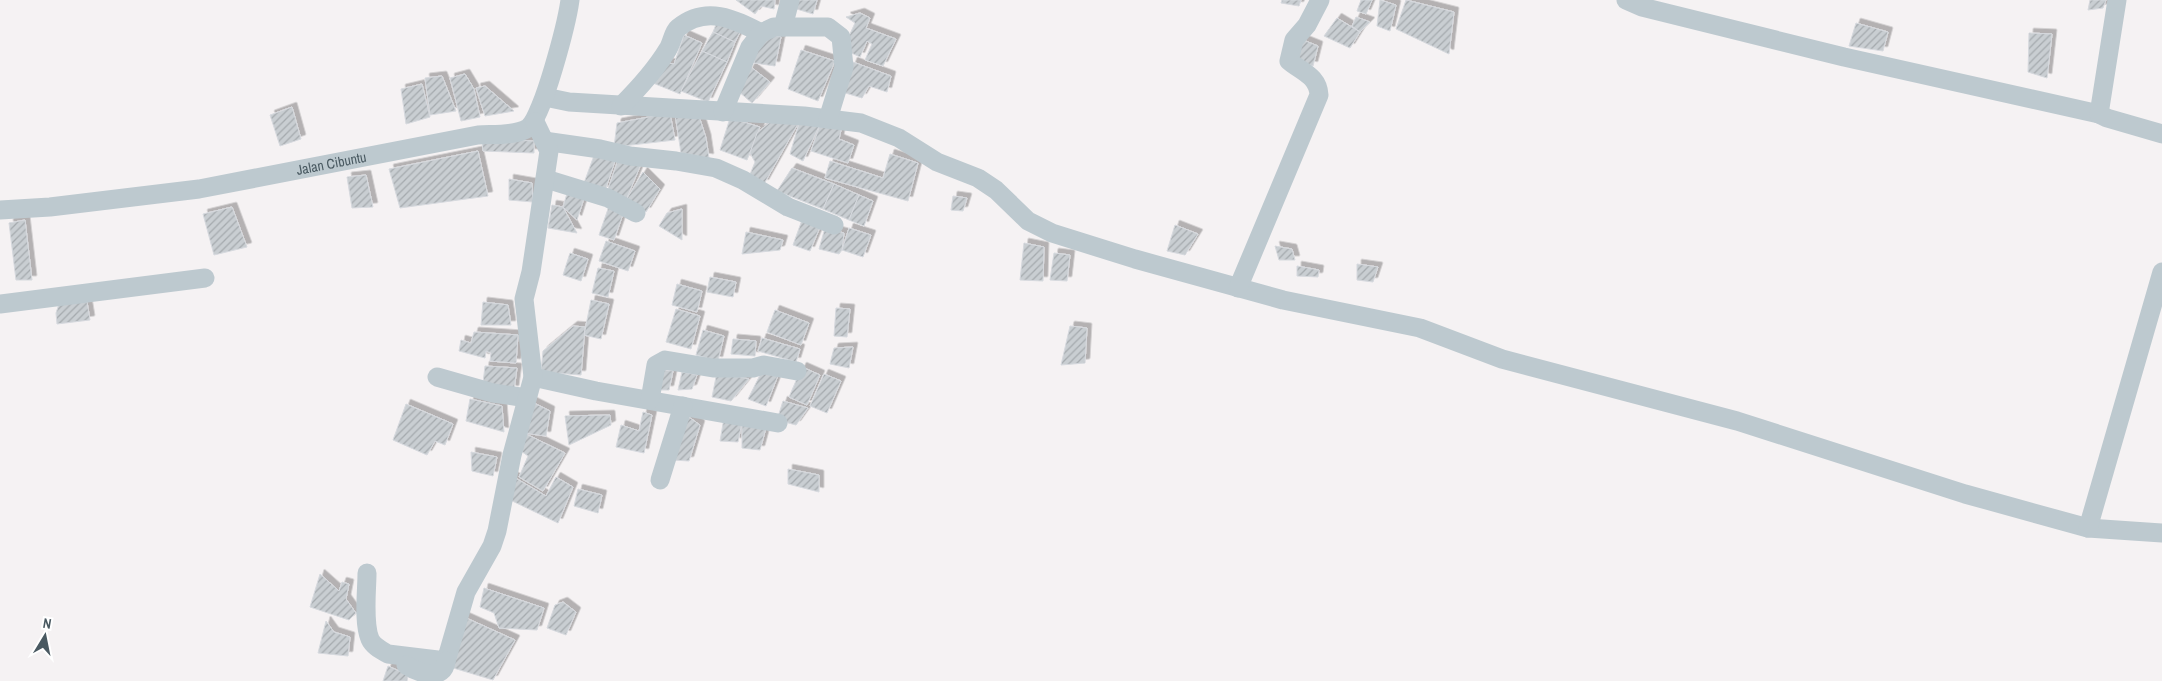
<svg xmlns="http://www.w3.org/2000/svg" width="2162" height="681" font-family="'Archivo Narrow',sans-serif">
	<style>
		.building { fill: url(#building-hatch); stroke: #d6d9de; filter: url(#shadow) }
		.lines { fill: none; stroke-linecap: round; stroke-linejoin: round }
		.minor { stroke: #bdc9cf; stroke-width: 19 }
		.labels { text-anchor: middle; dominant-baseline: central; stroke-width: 4; stroke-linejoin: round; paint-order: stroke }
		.street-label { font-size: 14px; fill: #495961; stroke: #fff }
	</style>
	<defs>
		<pattern id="building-hatch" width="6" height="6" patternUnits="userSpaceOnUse" patternTransform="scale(1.25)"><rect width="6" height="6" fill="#c9ced2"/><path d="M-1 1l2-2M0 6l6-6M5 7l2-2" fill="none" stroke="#a5aaae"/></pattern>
		<filter id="shadow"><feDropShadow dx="4.5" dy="-4.5" stdDeviation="0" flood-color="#0004"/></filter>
	</defs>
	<rect width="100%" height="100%" fill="#f5f2f3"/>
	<!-- building -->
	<g class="building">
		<polygon points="736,0 775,0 774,9 761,6 755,14"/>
		<polygon points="792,0 817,0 813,14 790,7"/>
		<polygon points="1282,0 1301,0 1299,6 1281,3"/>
		<polygon points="1361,0 1372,0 1366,14 1357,11"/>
		<polygon points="1380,0 1396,5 1390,31 1377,26"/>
		<polygon points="1406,0 1454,12 1449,54 1396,29"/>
		<polygon points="2090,0 2106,0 2103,8 2088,10"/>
		<polygon points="860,13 870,18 866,28 896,39 883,66 865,60 872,44 867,41 860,57 843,49 855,23 846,17"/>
		<polygon points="719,17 743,26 735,42 713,32"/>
		<polygon points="1356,17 1370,22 1360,32 1352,26"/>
		<polygon points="1337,18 1360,32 1350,48 1324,36"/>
		<polygon points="1856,23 1888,32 1883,51 1849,46"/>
		<polygon points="713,32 735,42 727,62 702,51"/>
		<polygon points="2029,33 2052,34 2047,78 2028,72"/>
		<polygon points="764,34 781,37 775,66 754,63 757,43"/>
		<polygon points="684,35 702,43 680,94 648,81 662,62 674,64"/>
		<polygon points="1298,38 1318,46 1313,66 1296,60"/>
		<polygon points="801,50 835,61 818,101 788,89"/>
		<polygon points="702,51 727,62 708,102 681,91"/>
		<polygon points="853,62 891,76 887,92 869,86 862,98 842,92"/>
		<polygon points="751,67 770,82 752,103 738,91"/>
		<polygon points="465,74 474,89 480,117 461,121 450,78"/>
		<polygon points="442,76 456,111 430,115 425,78"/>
		<polygon points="422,84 430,117 406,124 401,89"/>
		<polygon points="485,86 514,111 485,116 476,88"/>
		<polygon points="292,107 301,139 280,146 270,115"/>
		<polygon points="670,113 675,140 614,147 617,123"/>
		<polygon points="698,113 706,138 709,158 681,153 675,114"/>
		<polygon points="730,118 760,127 747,160 720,150"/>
		<polygon points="775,118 800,120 764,184 749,177 755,162 750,153 757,133"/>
		<polygon points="800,120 821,122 803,161 790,154"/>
		<polygon points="821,122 842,126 839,139 854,145 848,163 811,151"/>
		<polygon points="482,139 534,141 534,153 483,151"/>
		<polygon points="596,150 616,158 605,191 584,183"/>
		<polygon points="478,151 488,196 400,208 389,169"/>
		<polygon points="890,154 918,163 908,201 825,178 830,161 883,178"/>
		<polygon points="618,160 641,164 626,200 607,192"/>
		<polygon points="792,168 834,184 823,209 777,191"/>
		<polygon points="643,172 660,189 646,212 626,200"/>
		<polygon points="366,175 373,207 352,208 347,177"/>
		<polygon points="509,179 532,183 533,202 509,200"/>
		<polygon points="834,184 859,195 849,220 823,209"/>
		<polygon points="568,190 585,195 577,220 563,207"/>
		<polygon points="859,195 873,201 864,226 849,220"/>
		<polygon points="953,196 967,198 963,211 951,210"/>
		<polygon points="552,205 563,207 577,233 548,228"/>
		<polygon points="609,206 624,211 614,240 599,235"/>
		<polygon points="232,207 247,247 214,255 203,214"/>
		<polygon points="682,209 682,240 659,226 667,213"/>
		<polygon points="25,220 32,280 16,280 9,223"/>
		<polygon points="802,220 820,227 810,251 793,245"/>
		<polygon points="1175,225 1198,234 1185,255 1167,251"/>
		<polygon points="825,228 844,233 842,250 839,254 819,249"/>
		<polygon points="849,228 871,235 863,257 842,250"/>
		<polygon points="746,232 783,240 780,250 742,254"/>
		<polygon points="606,241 635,251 628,271 599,261"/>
		<polygon points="1024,243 1044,247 1043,281 1020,280"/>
		<polygon points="1275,246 1292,249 1295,260 1279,260"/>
		<polygon points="570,253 588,259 581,281 563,275"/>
		<polygon points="1054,253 1070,255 1067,281 1050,280"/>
		<polygon points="1357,264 1378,267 1373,282 1357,280"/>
		<polygon points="1297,266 1319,270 1318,277 1297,276"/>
		<polygon points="598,268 614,271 608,297 592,293"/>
		<polygon points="710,277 736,282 733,297 707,292"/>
		<polygon points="677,284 702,291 697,312 672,305"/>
		<polygon points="86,296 90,320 57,324 56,313 59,304"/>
		<polygon points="591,300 609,304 601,339 584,335"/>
		<polygon points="483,302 508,305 511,325 481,325"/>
		<polygon points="836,308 850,309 847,337 834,336"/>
		<polygon points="676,309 700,316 691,349 666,342"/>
		<polygon points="775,310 809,323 801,345 767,332"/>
		<polygon points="573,326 585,327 581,375 541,372 543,351"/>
		<polygon points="1070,326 1087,328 1085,363 1061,365"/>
		<polygon points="703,330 724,336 718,361 696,355"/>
		<polygon points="474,332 518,335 516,363 490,361 491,353 486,351 485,358 459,351 461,340 471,343"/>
		<polygon points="762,338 800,349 796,362 758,351"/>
		<polygon points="733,339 756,341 755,356 731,354"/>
		<polygon points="853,347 849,368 830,364 834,348"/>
		<polygon points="485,366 517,368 514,390 483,383"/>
		<polygon points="802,367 820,375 807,405 789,397"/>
		<polygon points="763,369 779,373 766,406 748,399"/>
		<polygon points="661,370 673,371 669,390 658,390"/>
		<polygon points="682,372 697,375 692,389 678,390"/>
		<polygon points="717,372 749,379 731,401 712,397"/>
		<polygon points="824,374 841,381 827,413 810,406"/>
		<polygon points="470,399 502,406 504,432 466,421"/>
		<polygon points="783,401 808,408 796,425 777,420"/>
		<polygon points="532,402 550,411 546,436 524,433"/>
		<polygon points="406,404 453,424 445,445 435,441 427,455 393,440"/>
		<polygon points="643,412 652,415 644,453 616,447 621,425 639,431"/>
		<polygon points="610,415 611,425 569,445 565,416"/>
		<polygon points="686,415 700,425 689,461 672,460"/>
		<polygon points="724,418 742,422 738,442 720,441"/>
		<polygon points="742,422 766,428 760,450 742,448"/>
		<polygon points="524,433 565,453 543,491 519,477 528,456 518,449"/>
		<polygon points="471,452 497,457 493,476 472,471"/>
		<polygon points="788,469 819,475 819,492 788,484"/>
		<polygon points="512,476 546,496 556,477 573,487 558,523 506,498"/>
		<polygon points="578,489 602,495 598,513 574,506"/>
		<polygon points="320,574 339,591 342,582 349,584 346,599 356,613 349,620 310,607"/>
		<polygon points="484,588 544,608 537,630 499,628 494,613 480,607"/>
		<polygon points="563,602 576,612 566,635 547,628 555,605"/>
		<polygon points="464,617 515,640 493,680 450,667"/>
		<polygon points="326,621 334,632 350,637 348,656 318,653"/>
		<polygon points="388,666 408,675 407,681 383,681"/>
	</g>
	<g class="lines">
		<!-- minor -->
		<g class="minor">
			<polyline points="1626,0 1642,7 1844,57 2099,114"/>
			<polyline points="2117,0 2099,114 2107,118 2162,134"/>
			<polyline points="783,27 790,0"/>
			<polyline points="545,97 569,102 804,116 861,123 899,138 937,162 978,178 996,190 1028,221 1052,233 1135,259 1283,300 1420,328 1502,359 1737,421 1965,494 2088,528 2162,533"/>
			<path d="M621,106c17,-17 35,-37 47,-57 4,-6 5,-17 10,-21 28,-23 56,-9 83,5"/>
			<polyline points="723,112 750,47 761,33 774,27 828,27 841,37 844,67 828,119"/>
			<polyline points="544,141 600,149 630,156 676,161 716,168 743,180 788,207 834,225"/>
			<polyline points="546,179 608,198 636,213"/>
			<path id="s1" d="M0,210l50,-3 149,-18 279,-54c15,-1 38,1 50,-7 15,-11 39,-106 42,-128"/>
			<path d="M1238,288l81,-193c-1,-19 -17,-23 -30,-34l5,-21 13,-15 13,-25"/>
			<polyline points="0,304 205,278"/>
			<polyline points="437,377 493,393 527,398"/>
			<polyline points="533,377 596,391 778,423"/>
			<polyline points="650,400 656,365 665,360 713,368 753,368 764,365 797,371"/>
			<polyline points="660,480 683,406"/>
			<polyline points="2088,528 2162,272"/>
			<path d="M367,573c0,17 -4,50 3,66 3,7 11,11 18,15l58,7 20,-69 26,-46 5,-15 15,-76 21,-78 -9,-78 7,-27 18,-121 -14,-29"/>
			<path d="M406,665c14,9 38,16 40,-4"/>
		</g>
	</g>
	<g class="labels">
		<!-- street labels -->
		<g class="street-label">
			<text stroke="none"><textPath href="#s1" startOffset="335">Jalan Cibuntu</textPath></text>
		</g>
	</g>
	<!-- north arrow -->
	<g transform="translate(45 636) rotate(10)" stroke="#ffffff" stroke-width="4" paint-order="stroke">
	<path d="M0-4L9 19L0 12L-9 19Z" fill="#495961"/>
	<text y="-8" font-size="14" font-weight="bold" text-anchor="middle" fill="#495961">N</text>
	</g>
</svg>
